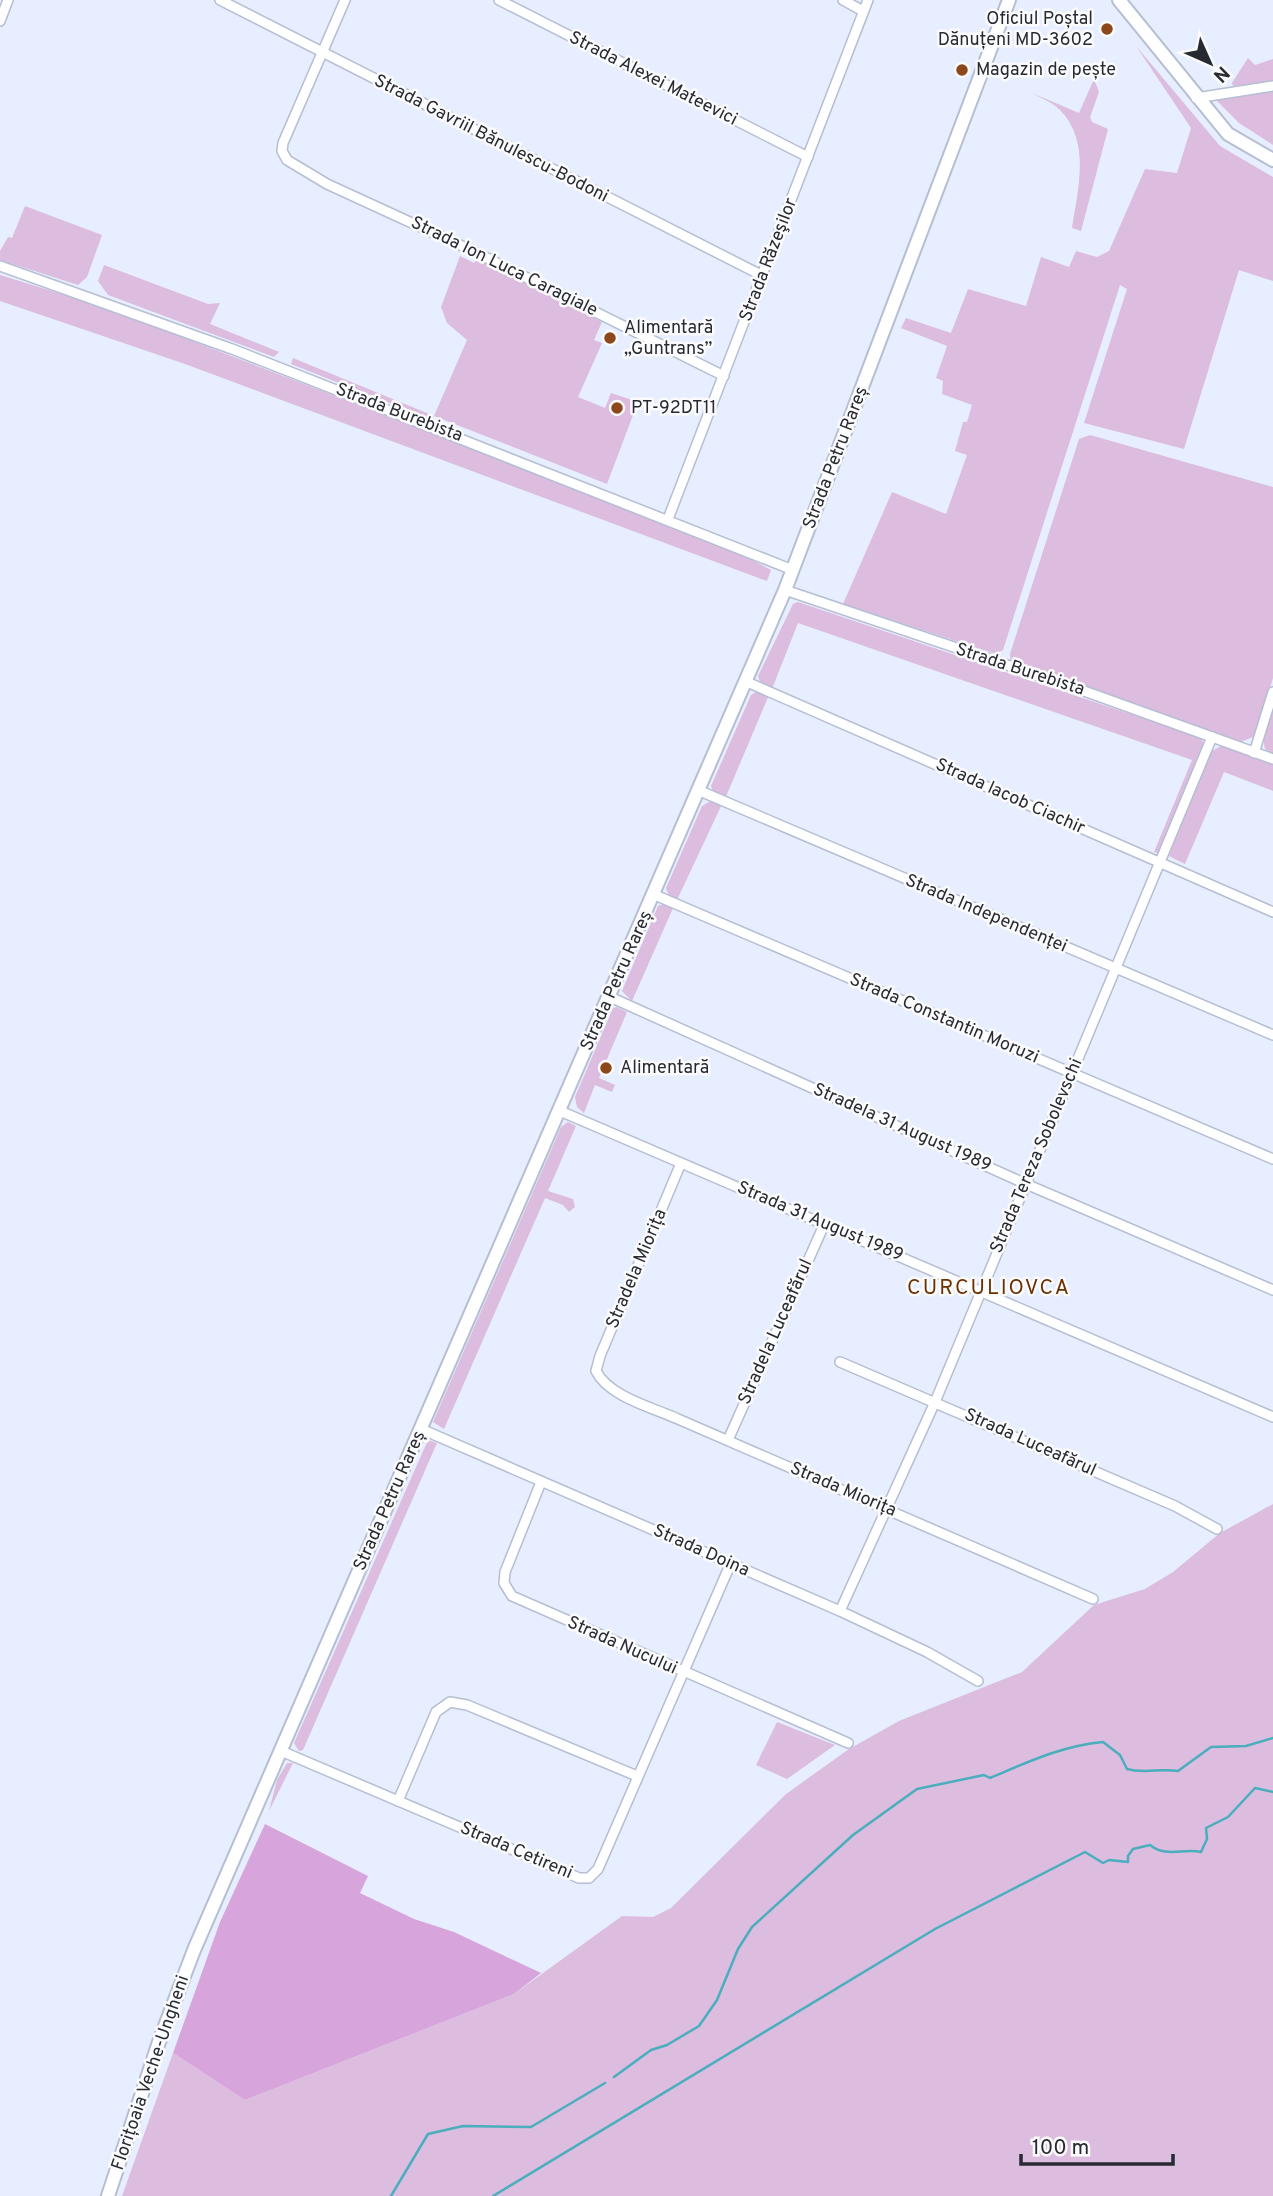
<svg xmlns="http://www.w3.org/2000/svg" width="1273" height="2196" font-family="Overpass,sans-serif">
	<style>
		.green { fill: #dcbcdf }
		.forest { fill: #d7a4db }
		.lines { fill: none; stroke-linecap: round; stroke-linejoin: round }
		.stream { stroke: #4aaebd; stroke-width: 2.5 }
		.street-casing { stroke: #b5bed2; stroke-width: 12 }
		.secondary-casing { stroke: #b5bed2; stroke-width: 16 }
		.street { stroke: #fff; stroke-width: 9 }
		.secondary { stroke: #fff; stroke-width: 12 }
		.poi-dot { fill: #8c471b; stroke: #fbfbfb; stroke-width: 2.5 }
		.labels { text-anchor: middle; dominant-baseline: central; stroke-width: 5; stroke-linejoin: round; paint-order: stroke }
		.poi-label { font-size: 18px; fill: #272a32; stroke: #fbfbfb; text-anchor: start }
		.street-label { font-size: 18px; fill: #272a32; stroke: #fbfbfb }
		.quarter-label { font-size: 21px; letter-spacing: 2px; fill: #6b2f01; stroke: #fbfbfb }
	</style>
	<rect width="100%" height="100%" fill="#e7eeff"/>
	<!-- green -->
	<g class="green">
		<polygon points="1136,46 1220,146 1273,177 1273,281 1239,270 1184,449 1084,423 1127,289 1120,285 1003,650 996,654 843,604 892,492 946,514 967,455 955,451 963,422 967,422 972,405 942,394 943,381 936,378 947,346 901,328 906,318 951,333 968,289 1026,306 1041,257 1069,267 1076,251 1097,257 1109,251 1145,169 1177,173 1191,128"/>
		<polygon points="1248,58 1255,65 1273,59 1273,82 1233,86 1232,83"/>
		<path d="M1094,79l5,13 -9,25 2,5 16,7 -27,102 -9,-3c6,-38 19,-87 -12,-118 -7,-7 -19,-12 -28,-17l47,20z"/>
		<polygon points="1273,88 1273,145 1239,123 1214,98"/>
		<polygon points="25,206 102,235 87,277 78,285 0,260 0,251 8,237 12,238"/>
		<polygon points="460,256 474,263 477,259 602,322 594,340 602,343 578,397 605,408 611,393 638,402 607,484 434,416 432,420 291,364 293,358 434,416 467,340 447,323 441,307"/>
		<polygon points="104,265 208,304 220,303 210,324 279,352 274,357 108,295 98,281"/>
		<polygon points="0,275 104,307 728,547 771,570 767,581 185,364 0,301"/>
		<polygon points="1090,435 1273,487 1273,678 1255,736 1241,742 1011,663 1010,654 1079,439"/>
		<polygon points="798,602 1201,738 1204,744 1158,853 1154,852 1192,760 798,623 772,689 761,685 758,676 793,604"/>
		<polygon points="759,690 769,695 725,799 714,794 711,786 751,695"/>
		<polygon points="1273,706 1273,754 1265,749 1263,738"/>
		<polygon points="1221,746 1273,764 1273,791 1224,772 1185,864 1169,856 1210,752"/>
		<polygon points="712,800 722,804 677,900 669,896 666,888 702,806"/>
		<polygon points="666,903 674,906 632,1001 622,991 658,906"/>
		<polygon points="617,1007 627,1012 599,1078 615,1085 612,1092 595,1085 584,1113 577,1107 575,1097 613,1008"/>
		<polygon points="568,1122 576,1126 548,1191 573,1199 575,1207 569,1212 563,1205 545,1198 444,1429 433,1422 561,1127"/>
		<polygon points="428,1440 437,1443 303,1750 299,1751 294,1743"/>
		<polygon points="1273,1504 1273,2196 122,2196 173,2053 245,2100 514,1994 622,1916 653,1917 671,1908 786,1794 849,1749 899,1721 1022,1672 1094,1605 1145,1589 1173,1572 1220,1533"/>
		<polygon points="777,1722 835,1745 787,1779 756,1765"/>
		<polygon points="287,1763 293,1763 269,1811 277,1780"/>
	</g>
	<!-- forest -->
	<polygon class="forest" points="265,1824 368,1876 360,1893 414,1919 454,1932 541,1973 514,1994 245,2100 173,2053 220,1922"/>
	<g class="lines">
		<!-- stream -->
		<g class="stream">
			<path d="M614,2077l37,-27 16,-5 32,-19 18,-26 21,-51 14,-22 101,-92 64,-46 67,-14 6,3c38,-16 71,-32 113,-36l17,13 7,14c17,5 33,-1 51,2l33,-24 35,-1 27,-8"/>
			<polyline points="391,2196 428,2134 463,2126 531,2127 605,2083"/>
			<path d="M493,2196l442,-267 150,-77 18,11 6,-3 19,2v-6l5,-7 17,-4c16,13 34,3 51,7l6,-13 -1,-11 22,-11 27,-29 18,4"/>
		</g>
		<defs>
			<g id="street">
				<polyline points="220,0 763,276"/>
				<polyline points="345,0 283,143 282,151 287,160 327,184 475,252 724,376"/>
				<polyline points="499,0 808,157"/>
				<polyline points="843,0 863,11"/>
				<polyline points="0,21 8,0"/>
				<polyline points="1196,98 1273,86"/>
				<polyline points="0,266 232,349 793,570"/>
				<polyline points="668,519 868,0"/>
				<polyline points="785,590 1084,691 1273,759"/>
				<polyline points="747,682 1273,912"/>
				<polyline points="1254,753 1273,692"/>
				<polyline points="700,791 1273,1035"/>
				<polyline points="655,895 1273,1159"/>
				<polyline points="610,997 1026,1184 1273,1290"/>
				<polyline points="560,1111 1273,1417"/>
				<path d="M681,1163l-81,193 -4,15c13,26 58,37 82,48l415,180"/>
				<polyline points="840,1362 1175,1506 1217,1529"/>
				<polyline points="421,1429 840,1611 927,1652 978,1681"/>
				<polyline points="728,1440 824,1225"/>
				<polyline points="541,1482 505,1572 504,1583 512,1596 848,1743"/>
				<polyline points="840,1611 935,1402 1212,737"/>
				<polyline points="281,1751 579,1878 589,1878 598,1869 730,1565"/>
				<polyline points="398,1801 436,1712 450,1702 467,1705 637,1776"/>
			</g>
			<g id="secondary">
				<polyline points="1119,0 1228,134 1273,160"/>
				<polyline points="108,2196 159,2042 194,1950 785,590 1009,0"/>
			</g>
		</defs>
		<!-- street casing -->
		<use href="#street" class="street-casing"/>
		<!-- secondary casing -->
		<use href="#secondary" class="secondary-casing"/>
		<!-- street -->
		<use href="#street" class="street"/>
		<!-- secondary -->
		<use href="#secondary" class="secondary"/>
	</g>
	<!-- markers -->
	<g class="poi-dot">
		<circle cx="1107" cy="29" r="7"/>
		<circle cx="962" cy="70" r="7"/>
		<circle cx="610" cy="338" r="7"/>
		<circle cx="617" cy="408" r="7"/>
		<circle cx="606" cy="1068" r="7"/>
	</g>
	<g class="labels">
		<!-- poi labels -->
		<g class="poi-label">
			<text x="1093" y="19" text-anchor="end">Oficiul Poștal<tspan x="1093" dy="21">Dănuțeni MD-3602</tspan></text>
			<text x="976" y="70">Magazin de pește</text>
			<text x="624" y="328">Alimentară<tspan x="624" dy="21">„Guntrans”</tspan></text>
			<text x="631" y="408">PT-92DT11</text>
			<text x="620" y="1068">Alimentară</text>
		</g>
		<!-- street labels -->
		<g class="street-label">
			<text transform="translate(653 79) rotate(27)">Strada Alexei Mateevici</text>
			<text transform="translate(491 139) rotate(27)">Strada Gavriil Bănulescu-Bodoni</text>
			<text transform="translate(769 260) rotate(-69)">Strada Răzeşilor</text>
			<text transform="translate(504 267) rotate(26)">Strada Ion Luca Caragiale</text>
			<text transform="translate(399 413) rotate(21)">Strada Burebista</text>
			<text transform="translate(836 458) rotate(-69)">Strada Petru Rareș</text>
			<text transform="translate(1020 670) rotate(18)">Strada Burebista</text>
			<text transform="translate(1010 797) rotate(24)">Strada Iacob Ciachir</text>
			<text transform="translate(986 914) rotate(23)">Strada Independenței</text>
			<text transform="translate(617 981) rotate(-66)">Strada Petru Rareș</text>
			<text transform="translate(944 1019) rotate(23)">Strada Constantin Moruzi</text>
			<text transform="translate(902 1128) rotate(24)">Stradela 31 August 1989</text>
			<text transform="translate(1037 1156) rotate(-67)">Strada Tereza Sobolevschi</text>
			<text transform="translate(820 1222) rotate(23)">Strada 31 August 1989</text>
			<text transform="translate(637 1269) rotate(-67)">Stradela Miorița</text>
			<text transform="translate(776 1332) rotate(-66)">Stradela Luceafărul</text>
			<text transform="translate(1030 1443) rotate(24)">Strada Luceafărul</text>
			<text transform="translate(843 1490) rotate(23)">Strada Miorița</text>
			<text transform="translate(390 1501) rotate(-66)">Strada Petru Rareș</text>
			<text transform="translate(701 1551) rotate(24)">Strada Doina</text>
			<text transform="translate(622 1646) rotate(24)">Strada Nucului</text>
			<text transform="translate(516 1851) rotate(23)">Strada Cetireni</text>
			<text transform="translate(151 2073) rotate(-71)">Florițoaia Veche-Ungheni</text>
		</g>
		<!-- quarter labels -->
		<g class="quarter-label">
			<text x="989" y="1288">CURCULIOVCA</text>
		</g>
	</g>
	<!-- north arrow -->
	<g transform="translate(1210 63) rotate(135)" stroke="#fbfbfb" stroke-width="5" paint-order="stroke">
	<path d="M0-5L12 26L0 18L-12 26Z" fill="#272a32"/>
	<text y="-10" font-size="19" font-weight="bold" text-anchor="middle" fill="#272a32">N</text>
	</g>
	<!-- scale -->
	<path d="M1021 2154v10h152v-10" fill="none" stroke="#272a32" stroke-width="3.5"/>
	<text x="1032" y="2154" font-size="21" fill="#272a32" stroke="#fbfbfb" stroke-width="5" paint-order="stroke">100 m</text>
</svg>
